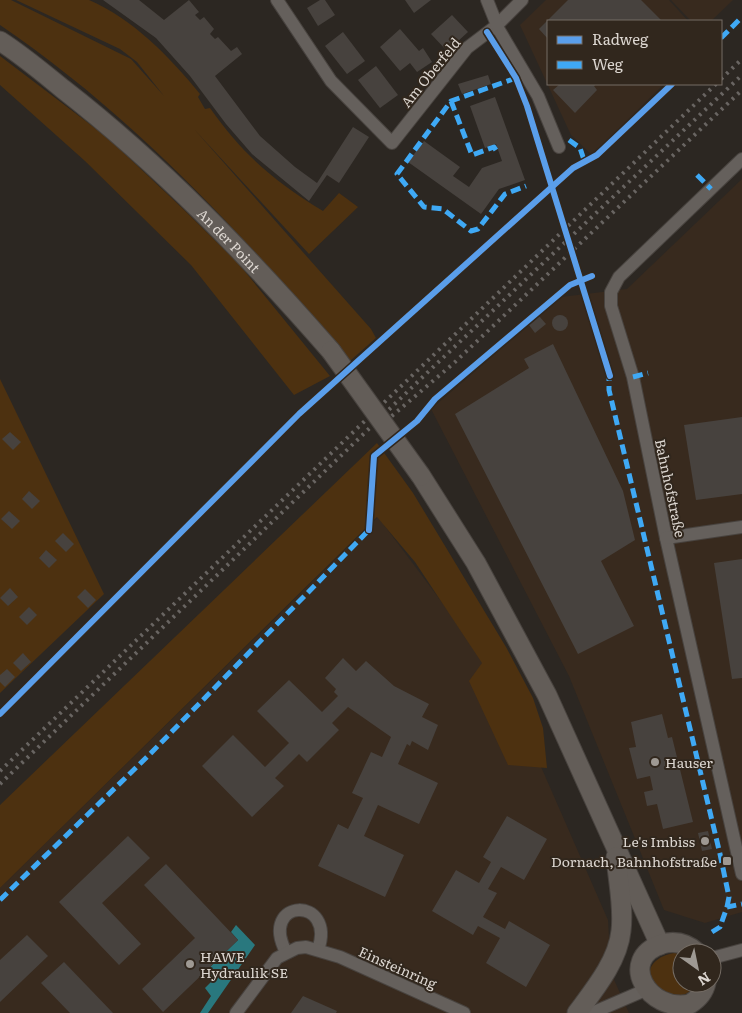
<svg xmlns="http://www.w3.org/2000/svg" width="742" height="1013" font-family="Literata,serif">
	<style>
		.built { fill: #382a1e }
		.green { fill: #4d3110 }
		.water { fill: #29787e }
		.building { fill: #47423e }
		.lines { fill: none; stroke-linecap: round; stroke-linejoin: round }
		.street-casing { stroke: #48433f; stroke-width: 14 }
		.secondary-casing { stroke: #48433f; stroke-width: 21 }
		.street { stroke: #65605c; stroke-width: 12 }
		.secondary { stroke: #635d58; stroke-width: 19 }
		.rail { stroke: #696562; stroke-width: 4; stroke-dasharray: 2.5 5; stroke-linecap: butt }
		.secondary-bridge-casing { stroke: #48433f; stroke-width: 21; stroke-linecap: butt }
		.secondary-bridge { stroke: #635d58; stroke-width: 19 }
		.quiet { stroke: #3fa9f5; stroke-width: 5; stroke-dasharray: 10 5; stroke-linecap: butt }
		.cycleway-casing { stroke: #31271d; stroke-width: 9 }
		.cycleway { stroke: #5a9eea; stroke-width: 6 }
		.poi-dot { fill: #9e9993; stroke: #31271d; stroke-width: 2 }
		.labels { text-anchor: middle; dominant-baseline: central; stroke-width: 4; stroke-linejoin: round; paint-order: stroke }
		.street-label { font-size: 14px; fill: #dcd6d0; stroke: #31271d }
		.poi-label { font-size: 14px; fill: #dcd6d0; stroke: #31271d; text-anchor: start }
	</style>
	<rect width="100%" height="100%" fill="#2c2722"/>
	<!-- built -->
	<g class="built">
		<polygon points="546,0 669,0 688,21 548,21 548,84 664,84 592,155 571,135 520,25"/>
		<polygon points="671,0 733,0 711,21 691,21"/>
		<polygon points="742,179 742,912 705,923 664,910 569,676 431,409 561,297 627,289"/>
		<polygon points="378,517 507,689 608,920 611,973 629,1013 0,1013 0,888"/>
	</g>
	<!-- green -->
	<g class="green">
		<path d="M0,0h11l120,59 33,37 -27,-34 -17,-13 -104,-49h73c44,19 81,57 111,94l-2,3 7,12 5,-1c34,48 63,72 113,103l16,-18 19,14 -49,47 -115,-125 177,200 5,9 -26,23c-104,-124 -216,-245 -350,-336z"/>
		<polygon points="0,56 108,138 181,207 238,263 330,376 294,395 191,265 85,161 0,85"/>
		<polygon points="0,379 104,594 0,693"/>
		<polygon points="377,443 413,493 506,647 533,698 543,728 547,768 508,765 469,681 482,663 415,562 377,517 0,888 0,805"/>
		<path d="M675,953l7,2v28h13c-7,16 -19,13 -34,12 -3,-5 -10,-12 -11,-18 -3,-14 13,-23 25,-24z"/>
	</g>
	<!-- water -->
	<polygon class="water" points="236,925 255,945 208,1013 200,1013 211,996 205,988 213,980 205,972 238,940 231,932"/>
	<!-- building -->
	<g class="building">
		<polygon points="103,0 139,0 164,20 189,0 199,12 195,15 200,20 204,17 214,29 210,34 215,39 218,37 231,51 237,47 242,54 215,76 260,136 295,167 317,183 353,127 369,137 339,183 327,175 309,201 252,154 226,124 190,76 156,38"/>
		<polygon points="320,0 325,0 335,15 318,26 307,8"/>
		<polygon points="405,0 431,0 414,13"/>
		<polygon points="568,0 641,0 662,21 548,21 548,39 539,29"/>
		<polygon points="452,15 468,32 447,51 431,34"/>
		<polygon points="400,29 419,51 423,48 432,62 417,72 410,63 400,71 380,47"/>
		<polygon points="343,32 365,61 347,74 325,46"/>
		<polygon points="376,66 398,95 380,108 358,80"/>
		<polygon points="488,75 491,84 462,94 458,84"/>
		<polygon points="560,84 597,84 594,86 597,90 575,113 553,90"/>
		<polygon points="495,97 525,180 499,189 481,214 408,162 424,141 460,167 453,176 469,187 482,168 502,161 496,144 485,148 470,106"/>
		<circle cx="560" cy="323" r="8"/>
		<polygon points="539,316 546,324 535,333 529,325"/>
		<polygon points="553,344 623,491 635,540 601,561 634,626 578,654 455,414 529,368 524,359"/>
		<polygon points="742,417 742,494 696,500 684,425"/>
		<polygon points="10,432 21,442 13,450 2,439"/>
		<polygon points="29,491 40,501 32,509 22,499"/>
		<polygon points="9,511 20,521 12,529 1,519"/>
		<polygon points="63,533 74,544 66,552 55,541"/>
		<polygon points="46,550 57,560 49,568 39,558"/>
		<polygon points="742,559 742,678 732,679 714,563"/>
		<polygon points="10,588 18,597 8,606 0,598"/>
		<polygon points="85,589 96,600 88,608 77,597"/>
		<polygon points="29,607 37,615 27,625 19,617"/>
		<polygon points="23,653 31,662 21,671 13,663"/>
		<polygon points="343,658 356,671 366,661 394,686 429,704 422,717 438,725 428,750 412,741 410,746 407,744 398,764 438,783 419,824 378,805 364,836 404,855 385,897 318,866 338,824 348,829 363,798 352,793 371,752 382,757 391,737 348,707 332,723 339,730 307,762 299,754 275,778 284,786 252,817 202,766 233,735 265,767 289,743 257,711 289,680 322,712 338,696 334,692 336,689 325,678"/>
		<polygon points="7,669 15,677 5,687 0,682 0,675"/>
		<polygon points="662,714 668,738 672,737 693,822 663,829 657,804 647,806 644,792 653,790 650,776 637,779 629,748 636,747 631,722"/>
		<polygon points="507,816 547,839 524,880 501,867 488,889 497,893 483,917 505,929 509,921 550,945 526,987 486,963 500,938 478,926 473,935 432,911 456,870 479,883 491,862 483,857"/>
		<polygon points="708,831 712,849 702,851 698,833"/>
		<polygon points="128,836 150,858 102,903 141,944 119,965 59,902"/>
		<polygon points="166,864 238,940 163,1012 142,989 195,938 144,885"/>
		<polygon points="27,935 48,956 0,1002 0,960"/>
		<polygon points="64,962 113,1013 70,1013 41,983"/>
		<polygon points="303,996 337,1011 336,1013 291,1013"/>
	</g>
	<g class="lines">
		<defs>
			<g id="street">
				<polyline points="277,0 331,81 392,143 467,48 496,26 522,0"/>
				<polyline points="487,0 499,30 538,96 559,147"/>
				<polyline points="742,159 619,277 611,292 611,306 633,377 666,538 742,874"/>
				<polyline points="666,538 742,527"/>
				<path d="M286,952c-28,-54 51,-57 32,-2"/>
				<polyline points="712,958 742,950"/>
				<polyline points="236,1013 277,958 297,948 306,947 340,957 464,1013"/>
				<polyline points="592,1013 643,991"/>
			</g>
			<g id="secondary">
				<path id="s1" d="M0,41c22,14 42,31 63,48 99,77 185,167 268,262"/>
				<polyline points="421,476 476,563 547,695 660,945"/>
				<path d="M698,953c-10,-9 -22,-13 -36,-9 -45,15 -14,69 28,60 8,-5 14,-12 16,-21"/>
				<path d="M577,1013c17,-23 41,-52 44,-82 3,-24 -3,-49 -5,-74"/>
			</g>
		</defs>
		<!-- street casing -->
		<use href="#street" class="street-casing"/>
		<!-- secondary casing -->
		<use href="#secondary" class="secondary-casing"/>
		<!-- street -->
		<use href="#street" class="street"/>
		<!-- secondary -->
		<use href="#secondary" class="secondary"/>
		<!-- rail -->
		<g class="rail">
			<polyline points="721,79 742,59"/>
			<polyline points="386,421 454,363 742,90"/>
			<polyline points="0,771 716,84"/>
			<polyline points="0,784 429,371 742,75"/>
		</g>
		<defs>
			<polyline id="secondary-bridge" points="331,351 421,476"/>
		</defs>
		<!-- secondary-bridge casing -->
		<use href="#secondary-bridge" class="secondary-bridge-casing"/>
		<!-- secondary-bridge -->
		<use href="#secondary-bridge" class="secondary-bridge"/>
		<!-- quiet -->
		<g class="quiet">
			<polyline points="721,38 742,17"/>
			<polyline points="516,78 451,101 397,174 424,207 443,209 471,231 478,229 505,194 526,186"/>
			<polyline points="451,101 472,155 494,147 497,152"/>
			<polyline points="569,140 580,148 585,163"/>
			<polyline points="697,175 711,189"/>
			<polyline points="609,371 609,390 720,854 729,897 727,907"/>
			<polyline points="633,377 648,373"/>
			<polyline points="0,900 151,753 369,530 369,527"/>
			<polyline points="712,932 720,927 727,907 742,904"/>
		</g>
		<defs>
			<g id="cycleway">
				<polyline points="487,32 516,78 527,106 610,376"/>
				<polyline points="369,530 374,456 417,421 435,399 570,285 592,276"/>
				<polyline points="0,714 299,414 573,168 597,155 672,84"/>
			</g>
		</defs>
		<!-- cycleway casing -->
		<use href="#cycleway" class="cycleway-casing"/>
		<!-- cycleway -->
		<use href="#cycleway" class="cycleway"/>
	</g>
	<!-- markers -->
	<g class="poi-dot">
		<circle cx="655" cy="762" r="5"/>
		<circle cx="705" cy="841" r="5"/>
		<rect x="722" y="856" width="10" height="10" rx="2.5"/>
		<circle cx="190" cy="964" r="5"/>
	</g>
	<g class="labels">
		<!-- street labels -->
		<g class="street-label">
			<text transform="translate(430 72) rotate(-51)">Am Oberfeld</text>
			<text stroke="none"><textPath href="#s1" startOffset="304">An der Point</textPath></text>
			<text transform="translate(671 488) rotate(78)">Bahnhofstraße</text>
			<text transform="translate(398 967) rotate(24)">Einsteinring</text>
		</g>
		<!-- poi labels -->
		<g class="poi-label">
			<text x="665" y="762">Hauser</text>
			<text x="695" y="841" text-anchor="end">Le's Imbiss</text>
			<text x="717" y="861" text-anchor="end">Dornach, Bahnhofstraße</text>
			<text x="200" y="956">HAWE<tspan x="200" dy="16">Hydraulik SE</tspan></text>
		</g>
	</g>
	<!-- legend -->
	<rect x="547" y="20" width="175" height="65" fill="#31271d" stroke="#756d65"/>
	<rect x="557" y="36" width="25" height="8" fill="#5a9eea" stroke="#756d65"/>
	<text x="592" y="45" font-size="15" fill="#dcd6d0">Radweg</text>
	<rect x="557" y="61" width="25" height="8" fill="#3fa9f5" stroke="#756d65"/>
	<text x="592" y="70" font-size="15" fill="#dcd6d0">Weg</text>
	<!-- north arrow -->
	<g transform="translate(697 968) rotate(147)"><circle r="24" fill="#31271d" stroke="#756d65"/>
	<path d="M0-4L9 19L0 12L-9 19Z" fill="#9e9993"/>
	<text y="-8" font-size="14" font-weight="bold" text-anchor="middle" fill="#dcd6d0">N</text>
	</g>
</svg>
